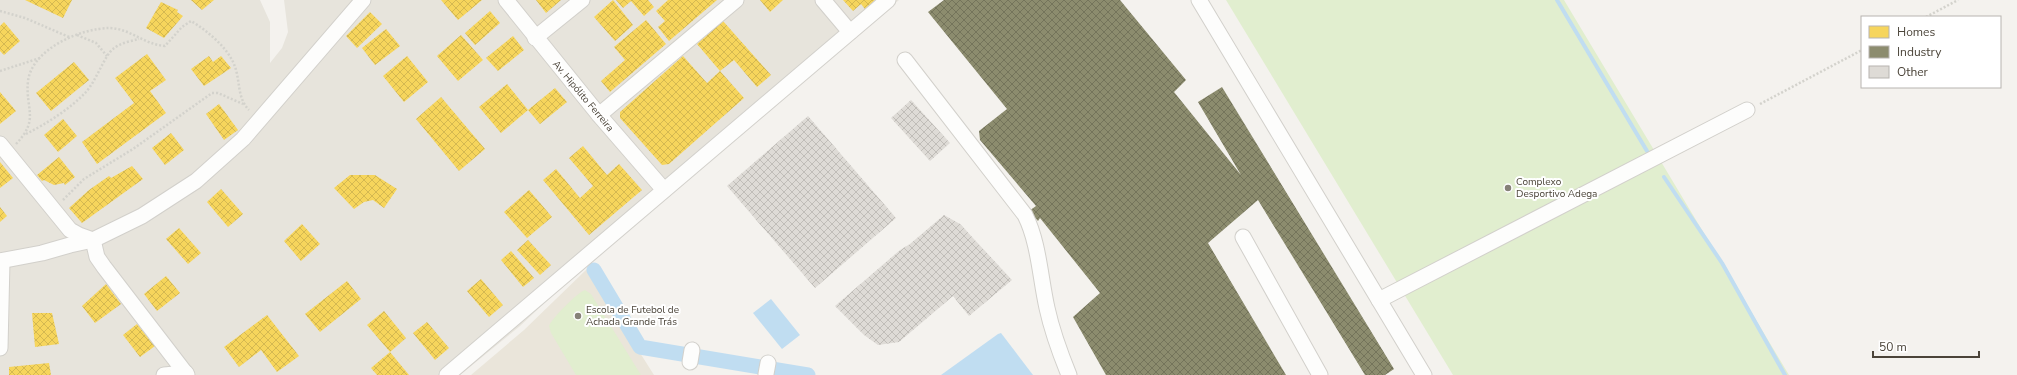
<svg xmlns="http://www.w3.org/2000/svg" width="2017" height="375" font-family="'Nunito Sans',sans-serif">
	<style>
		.residential { fill: #e7e4dc }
		.education { fill: #eae5da }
		.green { fill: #e1eecf }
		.water { fill: #c0ddf1 }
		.homes { fill: url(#homes-cross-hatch) }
		.industry { fill: url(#industry-cross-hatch) }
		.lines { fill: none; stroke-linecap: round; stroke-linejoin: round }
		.stream { stroke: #c0ddf1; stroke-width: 4 }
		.canal { stroke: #c0ddf1; stroke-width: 15 }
		.building { fill: url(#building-cross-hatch) }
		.minor-casing { stroke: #d2d0cb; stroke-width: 17 }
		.path { stroke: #d3d2cc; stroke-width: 2.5; stroke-dasharray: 2 2; stroke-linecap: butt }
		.minor { stroke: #fdfdfc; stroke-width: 15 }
		.poi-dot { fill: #868178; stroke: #fff; stroke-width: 1.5 }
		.labels { text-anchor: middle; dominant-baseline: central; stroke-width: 4; stroke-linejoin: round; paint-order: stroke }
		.street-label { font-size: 10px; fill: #4b4439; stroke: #fff }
		.poi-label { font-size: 10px; fill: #4b4439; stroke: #fff; text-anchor: start }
	</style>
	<defs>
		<pattern id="homes-cross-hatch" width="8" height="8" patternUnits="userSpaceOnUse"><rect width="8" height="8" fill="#f6d55c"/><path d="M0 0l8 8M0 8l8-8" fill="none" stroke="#d4b851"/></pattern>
		<pattern id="industry-cross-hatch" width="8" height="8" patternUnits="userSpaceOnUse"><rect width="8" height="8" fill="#8c8c6e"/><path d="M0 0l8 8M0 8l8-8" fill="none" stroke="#74745b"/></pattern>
		<pattern id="building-cross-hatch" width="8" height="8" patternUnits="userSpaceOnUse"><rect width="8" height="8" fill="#dedbd6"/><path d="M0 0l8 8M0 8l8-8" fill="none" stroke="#c0bdb8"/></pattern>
	</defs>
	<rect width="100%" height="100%" fill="#f4f2ee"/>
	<!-- residential -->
	<polygon class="residential" points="0,0 260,0 270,22 270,63 282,48 288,32 284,0 899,0 588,262 520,326 460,375 0,375"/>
	<!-- education -->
	<polygon class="education" points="587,269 654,375 471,375 524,330"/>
	<!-- green -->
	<g class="green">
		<polygon points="1226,0 1564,0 1789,375 1453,375"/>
		<path d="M585,290l6,4 50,81h-65l-25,-42 -2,-7c2,-7 29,-34 36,-36z"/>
	</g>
	<!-- water -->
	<g class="water">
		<polygon points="771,299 800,335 782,349 753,313"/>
		<polygon points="1001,333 1033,375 941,375 998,334"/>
	</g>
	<!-- homes -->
	<g class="homes">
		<polygon points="25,0 72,0 63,18"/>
		<polygon points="191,0 214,0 202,10"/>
		<polygon points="441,0 482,0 458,20"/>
		<polygon points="536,0 561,0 546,13"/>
		<polygon points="613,0 633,25 615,41 594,17"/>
		<polygon points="616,0 648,0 654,7 644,16 631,1 623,8"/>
		<polygon points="668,0 717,0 669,41 658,27 665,21 656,11"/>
		<polygon points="760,0 783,0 770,12"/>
		<polygon points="843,0 875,0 865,9 861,4 853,11"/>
		<polygon points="161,2 178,10 177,12 183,16 164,38 146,28"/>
		<polygon points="490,11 500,23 475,45 465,33"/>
		<polygon points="370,12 382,24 357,48 346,36"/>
		<polygon points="646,20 666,44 610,92 601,81 625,60 614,47"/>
		<polygon points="723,21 771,75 757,87 734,60 720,71 744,98 669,164 662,165 620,118 620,112 683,56 707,83 720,71 697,44"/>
		<polygon points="4,22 20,41 4,55 0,51 0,26"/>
		<polygon points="386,29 400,46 375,65 362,48"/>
		<polygon points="461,35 483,60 458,81 437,56"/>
		<polygon points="513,36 524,50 498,71 486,58"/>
		<polygon points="147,54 166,80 150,91 166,113 97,164 82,142 134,103 115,78"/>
		<polygon points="209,56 213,62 221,56 231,68 204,86 191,69"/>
		<polygon points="407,56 428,82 404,102 383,76"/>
		<polygon points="74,62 89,80 51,111 36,93"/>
		<polygon points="507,84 528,110 555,88 567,102 540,124 528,110 501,133 479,107"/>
		<polygon points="0,92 16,111 0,124"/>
		<polygon points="441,97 485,149 459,171 416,119"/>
		<polygon points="219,104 238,130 224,140 206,114"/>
		<polygon points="63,119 77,136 58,152 44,135"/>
		<polygon points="171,133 184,150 165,165 152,148"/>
		<polygon points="583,146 607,175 619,164 642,190 589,235 543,180 556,169 580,198 593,186 569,158"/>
		<polygon points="59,157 75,177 65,185 64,183 54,185 44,180 42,181 37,175"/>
		<polygon points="0,162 13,178 0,188"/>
		<polygon points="132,166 143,179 82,223 69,208 89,190 109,176 111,178"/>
		<polygon points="350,175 375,175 397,189 384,208 373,200 364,202 354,209 334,188"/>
		<polygon points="221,189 243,214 228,227 207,202"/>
		<polygon points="529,190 552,217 527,238 504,212"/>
		<polygon points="0,207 7,216 0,222"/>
		<polygon points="302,224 320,244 301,261 284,241"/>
		<polygon points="179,228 201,253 188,264 166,239"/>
		<polygon points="528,240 551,265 540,275 517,250"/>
		<polygon points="511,251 534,278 523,287 501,260"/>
		<polygon points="166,276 180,293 157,311 144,294"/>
		<polygon points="481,279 503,305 489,317 467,291"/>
		<polygon points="347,281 361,299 320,332 305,314"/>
		<polygon points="106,284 121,304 95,323 82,306"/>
		<polygon points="384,311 406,338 390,352 367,325"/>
		<polygon points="32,313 52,313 59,344 35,347"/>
		<polygon points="267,315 299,356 277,372 261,350 239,367 224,347"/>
		<polygon points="427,322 449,348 435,360 413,333"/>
		<polygon points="137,324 155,346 140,357 123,335"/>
		<polygon points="390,352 409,375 377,375 371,368"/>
		<polygon points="49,363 51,375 9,375 9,367"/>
	</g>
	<!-- industry -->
	<polygon class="industry" points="944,0 1120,0 1186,80 1174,92 1241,175 1198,102 1222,87 1394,369 1385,375 1365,375 1258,200 1208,243 1286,375 1106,375 1073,317 1100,293 1040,218 1038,221 1029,211 1036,206 980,140 979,131 1007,109 928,12"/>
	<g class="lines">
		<!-- stream -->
		<g class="stream">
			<polyline points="1557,0 1647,151"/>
			<polyline points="1664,177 1722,263 1785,375"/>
		</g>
		<!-- canal -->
		<polyline class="canal" points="594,270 640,347 808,375"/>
	</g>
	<!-- building -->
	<g class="building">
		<polygon points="911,100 950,143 930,161 891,118"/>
		<polygon points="808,116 896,218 815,288 727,186"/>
		<polygon points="944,215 960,224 1012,280 969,316 953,296 899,342 878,345 864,335 835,306 900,250 910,244"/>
	</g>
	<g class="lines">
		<defs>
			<g id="minor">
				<polyline points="506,0 599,115 664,190"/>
				<polyline points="823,0 850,32"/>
				<polyline points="1199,0 1424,375"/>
				<polyline points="535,38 582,0"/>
				<path d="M905,60l120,155c14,28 15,62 22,93 5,23 13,45 22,67"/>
				<polyline points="599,115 736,0"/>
				<polyline points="0,144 70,230 79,235 93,240 97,257 104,267 187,375"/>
				<polyline points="1243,237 1320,375"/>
				<polyline points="0,261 42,253 70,245 93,240 142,216 196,181 243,139 363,0"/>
				<polyline points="1379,300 1747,110"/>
				<polyline points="0,348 2,261"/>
				<polyline points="690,362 692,350"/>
				<polyline points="766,374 768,363"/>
				<polyline points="164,375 186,373"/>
				<polyline points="447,375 888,0"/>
			</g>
		</defs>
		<!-- minor casing -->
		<use href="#minor" class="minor-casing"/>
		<!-- path -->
		<g class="path">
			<polyline points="0,11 25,18 69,37"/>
			<polyline points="1926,17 1958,0"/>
			<polyline points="77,35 96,43 107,56"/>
			<polyline points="0,71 40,58"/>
			<polyline points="1760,104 1862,50"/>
			<path d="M26,134c20,-10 44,-25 60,-42 10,-11 19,-37 27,-43 7,-6 18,-8 26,-10"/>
			<path d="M16,144c24,-25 9,-35 12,-63 4,-32 53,-53 82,-53 21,1 33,16 55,18l17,-19 9,-6c17,10 40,29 45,49 4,14 2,29 13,40"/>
			<polyline points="63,200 84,179 133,149 212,93 218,93 243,104"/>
		</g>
		<!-- minor -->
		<use href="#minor" class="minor"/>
	</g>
	<!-- markers -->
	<g class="poi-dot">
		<circle cx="1508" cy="188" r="4"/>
		<circle cx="578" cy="316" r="4"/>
	</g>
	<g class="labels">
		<!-- street labels -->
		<g class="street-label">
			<text transform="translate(583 96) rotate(50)">Av. Hipólito Ferreira</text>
		</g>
		<!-- poi labels -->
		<g class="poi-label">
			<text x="1516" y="182">Complexo<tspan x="1516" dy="12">Desportivo Adega</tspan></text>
			<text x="586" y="310">Escola de Futebol de<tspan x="586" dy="12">Achada Grande Trás</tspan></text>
		</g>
	</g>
	<!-- legend -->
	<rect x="1861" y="16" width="140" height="72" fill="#ffffff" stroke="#b7b4b0"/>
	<rect x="1869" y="26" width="20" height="12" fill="#f6d55c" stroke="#b7b4b0"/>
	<text x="1897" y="36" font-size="12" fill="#4b4439">Homes</text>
	<rect x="1869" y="46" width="20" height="12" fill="#8c8c6e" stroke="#b7b4b0"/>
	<text x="1897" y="56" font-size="12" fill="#4b4439">Industry</text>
	<rect x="1869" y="66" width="20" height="12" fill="#dedbd6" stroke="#b7b4b0"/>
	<text x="1897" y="76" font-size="12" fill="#4b4439">Other</text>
	<!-- scale -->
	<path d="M1873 351v6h106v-6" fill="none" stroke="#4b4439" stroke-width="2"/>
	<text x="1879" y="351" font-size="12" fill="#4b4439" stroke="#ffffff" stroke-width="3" paint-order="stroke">50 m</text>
</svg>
